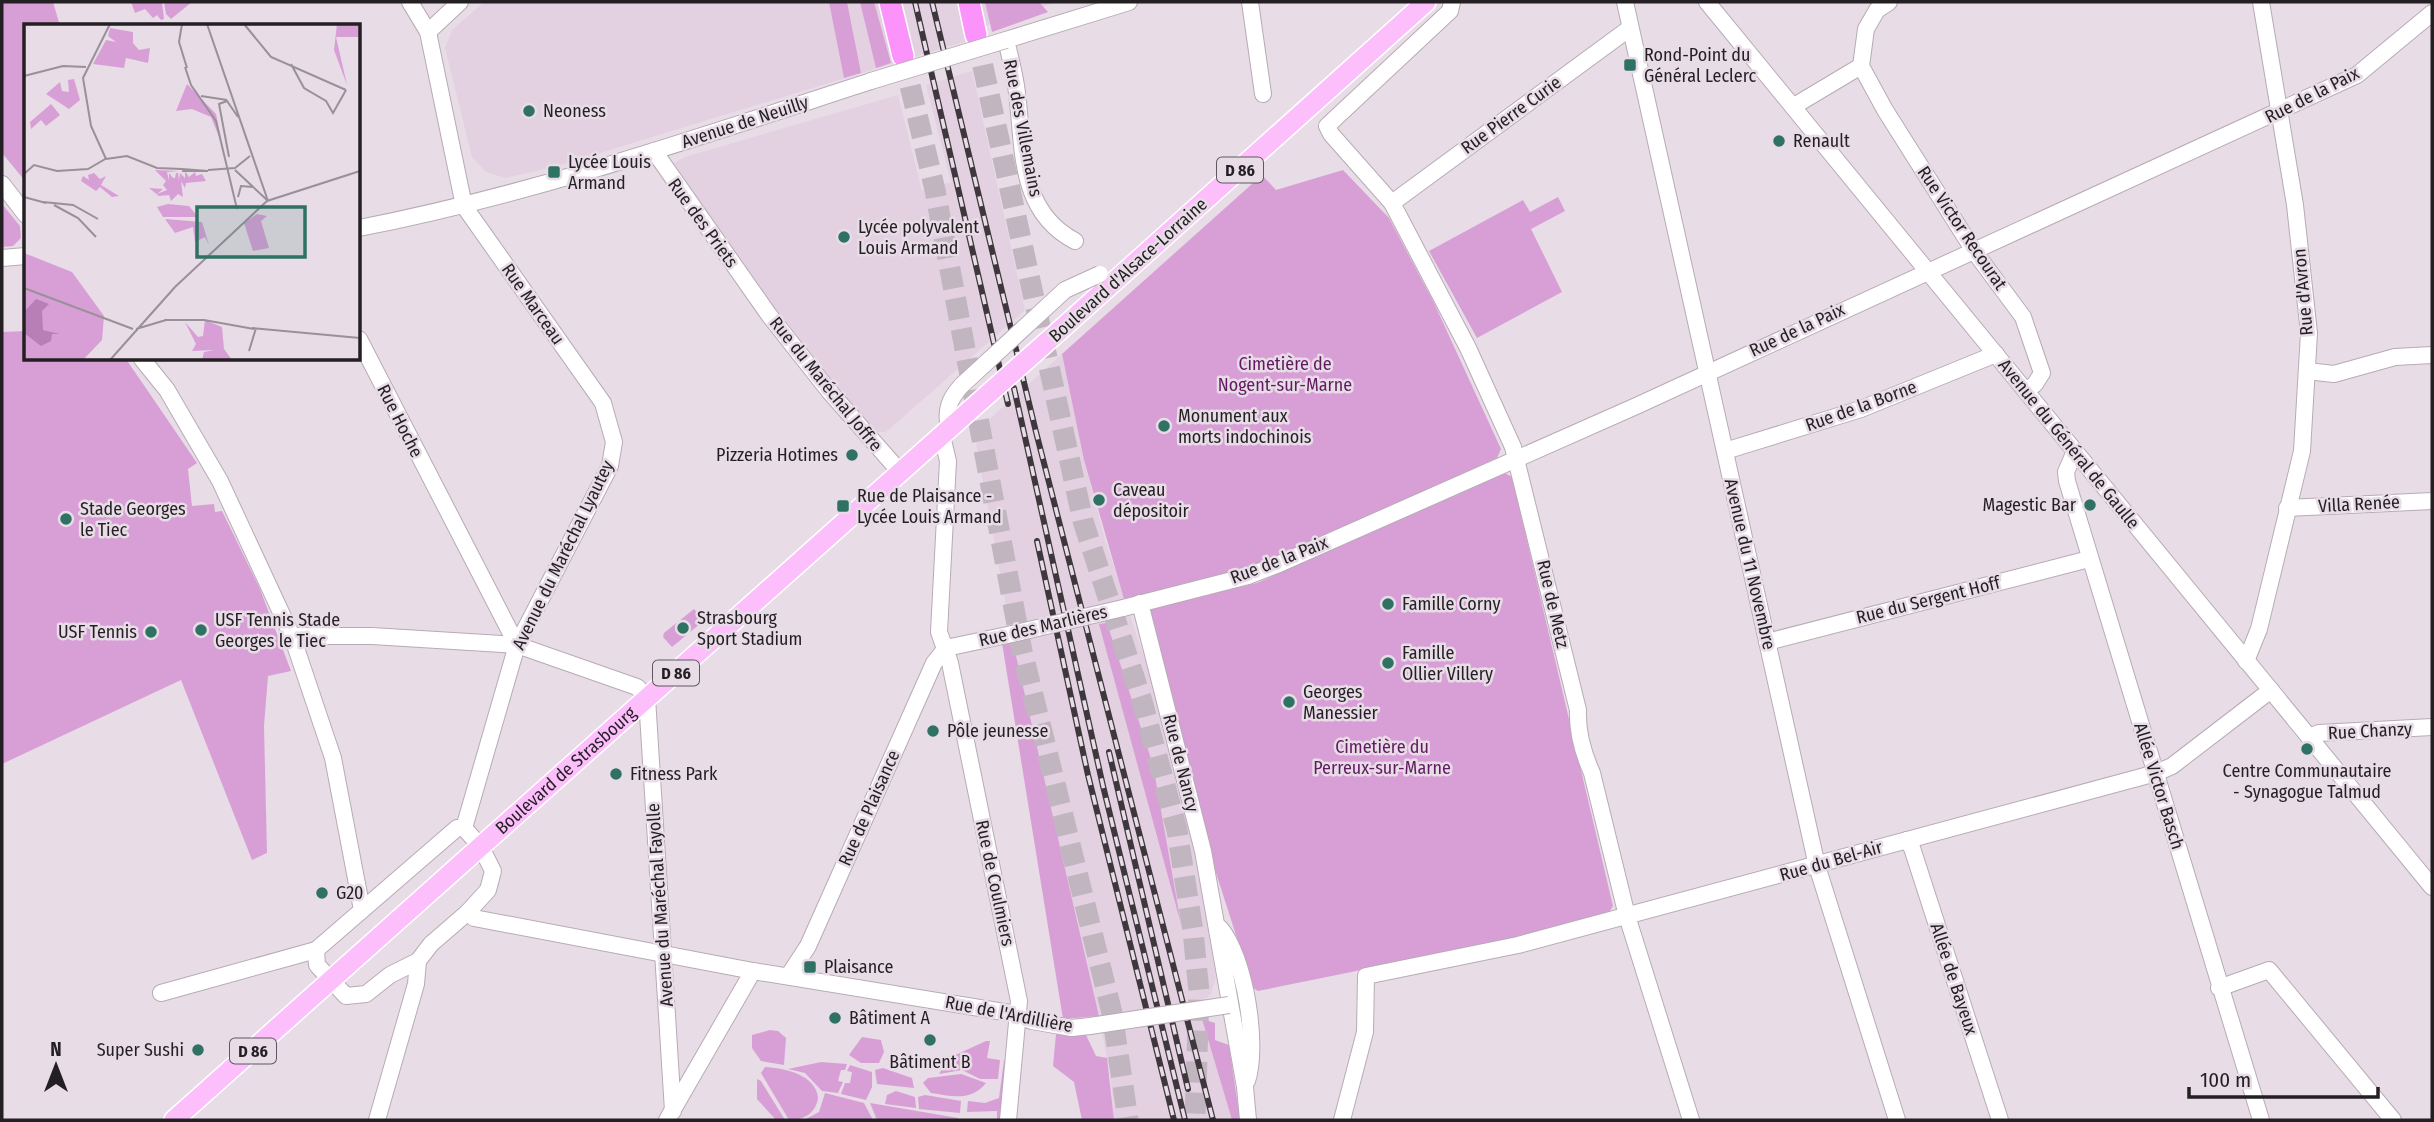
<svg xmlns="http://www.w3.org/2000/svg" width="2434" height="1122" font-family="'Fira Sans Condensed',sans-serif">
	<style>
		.built { fill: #e3d1e2 }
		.green { fill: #d89fd7 }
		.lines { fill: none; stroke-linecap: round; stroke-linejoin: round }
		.highway-tunnel { stroke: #c1b6c0; stroke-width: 21; stroke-dasharray: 21 10; stroke-linecap: butt }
		.minor-casing { stroke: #b7abb6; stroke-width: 18 }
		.major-casing { stroke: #fff; stroke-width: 22 }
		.highway-casing { stroke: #fff; stroke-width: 24 }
		.minor { stroke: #fff; stroke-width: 16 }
		.major { stroke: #fdbefc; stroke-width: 19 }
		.highway { stroke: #fb93fa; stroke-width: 21 }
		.rail-casing { stroke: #3e383d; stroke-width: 6 }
		.rail { stroke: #e8dce7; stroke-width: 3.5; stroke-dasharray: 10; stroke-linecap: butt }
		.minor-bridge-casing { stroke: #b7abb6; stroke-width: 18; stroke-linecap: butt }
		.major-bridge-casing { stroke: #fff; stroke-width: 22; stroke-linecap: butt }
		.minor-bridge { stroke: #fff; stroke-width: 16 }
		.major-bridge { stroke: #fdbefc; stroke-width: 19 }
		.poi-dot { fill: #2f7264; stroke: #e8dce7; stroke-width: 2.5 }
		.labels { text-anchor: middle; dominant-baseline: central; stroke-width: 5; stroke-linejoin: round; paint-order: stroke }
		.shield { fill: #e8dce7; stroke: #5e585e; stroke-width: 2 }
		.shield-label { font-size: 16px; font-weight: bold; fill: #231f23 }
		.poi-label { font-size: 18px; fill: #231f23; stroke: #e8dce7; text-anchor: start }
		.street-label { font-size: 18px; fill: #231f23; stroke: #e8dce7 }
		.park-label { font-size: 18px; fill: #611a62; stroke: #e8dce7 }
		.inset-road { fill: none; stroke: #999099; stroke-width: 2 }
		.view { fill: #2f7264; fill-opacity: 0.15; stroke: #2f7264; stroke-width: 3.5 }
		.inset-edge { fill: none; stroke: #231f23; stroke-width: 3.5 }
	</style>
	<rect width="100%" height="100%" fill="#e8dce7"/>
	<!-- built -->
	<g class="built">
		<polygon points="484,2 1058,2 994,21 966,41 554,167 505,178 486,172 472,157 445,48 452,30"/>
		<polygon points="972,71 1025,310 886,432 872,432 755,284 674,163 685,157 898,95 922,191 951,182 926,85"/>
		<polygon points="1062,354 1084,460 1106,543 1155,690 1196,856 1216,978 1211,994 1201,1002 1202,1019 1232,1120 1114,1120 1111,1082 1099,1016 1013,643 974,433"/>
	</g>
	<!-- green -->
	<g class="green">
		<polygon points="2,2 53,2 60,26 26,26 26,182 2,153"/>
		<polygon points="131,2 162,2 164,19 161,20 157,15 153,18 145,9 135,13"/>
		<polygon points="164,2 192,2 171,19 166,14"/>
		<polygon points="829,2 847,2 861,73 844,78"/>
		<polygon points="860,2 874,2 891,63 876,68"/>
		<polygon points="985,2 1039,2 1048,12 992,32"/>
		<polygon points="1343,170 1389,218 1434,303 1501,449 1497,458 1251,569 1124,599 1084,460 1062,354 1262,175 1276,190"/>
		<polygon points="1558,197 1565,211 1531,229 1562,292 1477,338 1429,251 1523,200 1530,212"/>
		<polygon points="2,204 20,226 21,238 13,246 2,247"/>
		<polygon points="26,331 26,359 126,359 197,463 188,469 192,506 214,504 215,512 222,511 260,589 291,671 268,676 264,726 267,853 252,860 181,680 2,764 2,332"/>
		<polygon points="1503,472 1512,477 1613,906 1608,914 1528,936 1258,991 1253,988 1208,848 1149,609 1257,583"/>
		<polygon points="694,609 703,619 701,623 672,647 663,637 664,633"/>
		<polygon points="1107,623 1153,765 1181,924 1099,624"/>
		<polygon points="1002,643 1013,643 1099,1016 1063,1019"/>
		<polygon points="1202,1019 1215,1023 1215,1040 1229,1045 1240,1120 1232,1120"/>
		<polygon points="770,1030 778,1031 786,1038 784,1065 761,1061 752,1048 752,1035"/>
		<polygon points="1085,1033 1096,1056 1107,1058 1114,1120 1082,1120 1074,1082 1053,1066 1056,1034"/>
		<polygon points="862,1037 881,1040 884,1052 879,1063 861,1063 849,1055"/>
		<polygon points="986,1041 990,1041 987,1058 1000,1060 998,1079 980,1079 962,1070 939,1074 949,1058"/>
		<polygon points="1004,1060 1009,1061 1002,1120 997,1120 997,1111 967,1112 968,1101 985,1103 999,1098"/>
		<polygon points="821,1062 847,1064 845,1070 841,1070 838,1081 843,1082 838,1093 822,1091 805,1073 788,1069"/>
		<polygon points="850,1065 872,1072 872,1087 866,1100 841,1094 845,1083 850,1083 852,1072 847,1071"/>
		<path d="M765,1067c20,1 51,8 53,31 -2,15 -14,22 -29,22l-28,-47z"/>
		<polygon points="883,1068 912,1078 914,1088 877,1084 875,1070"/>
		<path d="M961,1074l25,9c-15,19 -35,13 -55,10l-8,-10 5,-5z"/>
		<polygon points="757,1079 761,1081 785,1120 776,1120 757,1099"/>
		<polygon points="896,1091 915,1097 916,1108 885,1104 887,1095"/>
		<polygon points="825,1093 864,1103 873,1120 804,1120 819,1112"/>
		<polygon points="925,1095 961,1101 960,1113 919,1109 918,1097"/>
		<polygon points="870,1103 958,1118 958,1120 877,1120"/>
	</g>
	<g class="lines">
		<!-- highway-tunnel -->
		<g class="highway-tunnel">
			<polyline points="976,35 1083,521 1142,701 1177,830 1193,931 1199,992 1195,1120"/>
			<polyline points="903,56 935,190 1022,651 1112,1013 1128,1120"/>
		</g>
		<defs>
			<g id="minor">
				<polyline points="410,2 428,32 464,206 603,403 614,442 610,466 517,645 464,828"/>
				<polyline points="1250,2 1263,94"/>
				<path d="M1452,2l-2,9 -123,115 4,8 61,69 76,145 45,99 65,263c-1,22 5,43 14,63l35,143 64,204"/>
				<polyline points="1625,2 1817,866 1897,1120"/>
				<polyline points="1707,2 2432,887"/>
				<polyline points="1889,2 1877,10 1866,29 1861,66 1885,110 1974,251 2023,317 2042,373 2035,384 2026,391"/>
				<polyline points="428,32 460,2"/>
				<polyline points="1794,106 1861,66"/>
				<polyline points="654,151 769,315 829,391 901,473"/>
				<polyline points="2,184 26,215"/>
				<polyline points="1392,203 1630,28"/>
				<path d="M359,228c175,-34 343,-92 512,-147"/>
				<path d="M1075,241c-57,-30 -51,-92 -58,-148 -2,-18 -7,-36 -11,-53l123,-38"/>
				<polyline points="2,258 26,256"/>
				<polyline points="359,339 517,645"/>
				<polyline points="142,359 167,390 220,481 292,636 333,758 362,910"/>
				<polyline points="2307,371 2334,374 2395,357 2432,355"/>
				<path d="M949,430c-4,-20 0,-31 13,-45"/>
				<polyline points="942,436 948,461 939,632 950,663 1019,1001 1008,1120"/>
				<polyline points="1725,451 1861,409 1996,354"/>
				<polyline points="2075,451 2066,472 2067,481 2261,1120"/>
				<polyline points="2287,508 2432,501"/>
				<polyline points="1140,603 1203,851 1245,1087 1248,1120"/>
				<polyline points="1123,608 1248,576 1279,564 1634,407 2357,75 2432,13"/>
				<polyline points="292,636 372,636 517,645 637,687 647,698 673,1111"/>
				<polyline points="1767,642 2089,559"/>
				<polyline points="946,648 1012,634"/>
				<polyline points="2246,661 2259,629 2302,451 2309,333 2295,205 2261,2"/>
				<polyline points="2309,737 2319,733 2432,727"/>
				<polygon points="457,828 464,828 481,847 493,871 488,890 468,912 431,944 418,961 390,975 366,994 346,996 317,965 316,950"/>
				<polyline points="1907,840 1912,848 2000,1120"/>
				<polyline points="468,912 474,918 753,971 1010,1013 1032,1021 1072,1028 1090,1026"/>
				<path d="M1220,928c25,29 39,117 27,153"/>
				<polyline points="789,975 808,946 934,663 946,648"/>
				<polyline points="2219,988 2269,970 2393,1120"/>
				<polyline points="161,993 316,950"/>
				<polyline points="377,1120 416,984 418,961"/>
				<polyline points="667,1120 753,971"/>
				<polyline points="1342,1120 1365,1032 1366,976 1518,945 2156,773 2172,766 2271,690"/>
			</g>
			<g id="major">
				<polyline points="1058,332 1426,2"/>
				<path id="s1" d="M174,1120l795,-709"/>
			</g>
			<g id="highway">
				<polyline points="890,2 903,56"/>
				<polyline points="969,2 976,35"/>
			</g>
		</defs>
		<!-- minor casing -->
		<use href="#minor" class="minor-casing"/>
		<!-- major casing -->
		<use href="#major" class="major-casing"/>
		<!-- highway casing -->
		<use href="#highway" class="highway-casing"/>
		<!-- minor -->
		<use href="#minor" class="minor"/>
		<!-- major -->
		<use href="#major" class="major"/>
		<!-- highway -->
		<use href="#highway" class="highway"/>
		<defs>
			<g id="rail">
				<polyline points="915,2 1008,404"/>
				<polyline points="932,2 1036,432 1213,1120"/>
				<polyline points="1014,388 1103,786 1185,1120"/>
				<polyline points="1037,541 1088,775 1174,1120"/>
				<polyline points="1109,752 1188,1089"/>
			</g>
		</defs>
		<!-- rail casing -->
		<use href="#rail" class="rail-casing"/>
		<!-- rail -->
		<use href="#rail" class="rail"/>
		<defs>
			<g id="minor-bridge">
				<polyline points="871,81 1006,40"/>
				<polyline points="962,385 1065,290 1100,274"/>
				<polyline points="1012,634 1123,608"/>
				<polyline points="1090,1026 1229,1005"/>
			</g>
			<polyline id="major-bridge" points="969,411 1058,332"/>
		</defs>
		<!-- minor-bridge casing -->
		<use href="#minor-bridge" class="minor-bridge-casing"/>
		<!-- major-bridge casing -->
		<use href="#major-bridge" class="major-bridge-casing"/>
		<!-- minor-bridge -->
		<use href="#minor-bridge" class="minor-bridge"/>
		<!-- major-bridge -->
		<use href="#major-bridge" class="major-bridge"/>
	</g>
	<!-- markers -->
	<g class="poi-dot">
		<rect x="1623" y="58" width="14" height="14" rx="3.5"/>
		<circle cx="529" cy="111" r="7"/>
		<circle cx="1779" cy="141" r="7"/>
		<rect x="547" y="165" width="14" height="14" rx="3.5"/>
		<circle cx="844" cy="237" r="7"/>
		<circle cx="1164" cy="426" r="7"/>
		<circle cx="852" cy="455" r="7"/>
		<circle cx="1099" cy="500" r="7"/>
		<circle cx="2090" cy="505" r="7"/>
		<rect x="836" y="499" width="14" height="14" rx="3.5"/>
		<circle cx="66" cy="519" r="7"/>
		<circle cx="1388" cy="604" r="7"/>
		<circle cx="683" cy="628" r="7"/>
		<circle cx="201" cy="630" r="7"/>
		<circle cx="151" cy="632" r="7"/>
		<circle cx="1388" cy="663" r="7"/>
		<circle cx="1289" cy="702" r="7"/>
		<circle cx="933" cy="731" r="7"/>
		<circle cx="2307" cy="749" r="7"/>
		<circle cx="616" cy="774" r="7"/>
		<circle cx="322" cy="893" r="7"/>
		<rect x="803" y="960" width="14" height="14" rx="3.5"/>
		<circle cx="835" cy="1018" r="7"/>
		<circle cx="930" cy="1040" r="7"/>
		<circle cx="198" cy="1050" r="7"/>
	</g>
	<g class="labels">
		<!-- shield labels -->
		<g class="shield">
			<rect x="1217" y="157.5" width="46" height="25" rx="5"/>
			<rect x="653" y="660.5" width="46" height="25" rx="5"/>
			<rect x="230" y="1038.5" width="46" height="25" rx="5"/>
		</g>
		<g class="shield-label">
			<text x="1240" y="170">D 86</text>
			<text x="676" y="673">D 86</text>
			<text x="253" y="1051">D 86</text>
		</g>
		<!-- poi labels -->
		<g class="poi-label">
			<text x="1644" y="55">Rond-Point du<tspan x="1644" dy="21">Général Leclerc</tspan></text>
			<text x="543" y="111">Neoness</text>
			<text x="1793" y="141">Renault</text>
			<text x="568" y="162">Lycée Louis<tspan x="568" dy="21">Armand</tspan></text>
			<text x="858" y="227">Lycée polyvalent<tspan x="858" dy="21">Louis Armand</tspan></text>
			<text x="1178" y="416">Monument aux<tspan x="1178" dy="21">morts indochinois</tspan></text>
			<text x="838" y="455" text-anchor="end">Pizzeria Hotimes</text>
			<text x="1113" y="490">Caveau<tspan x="1113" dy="21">dépositoir</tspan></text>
			<text x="857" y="496">Rue de Plaisance -<tspan x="857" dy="21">Lycée Louis Armand</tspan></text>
			<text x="2076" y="505" text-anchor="end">Magestic Bar</text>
			<text x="80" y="509">Stade Georges<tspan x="80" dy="21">le Tiec</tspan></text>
			<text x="1402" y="604">Famille Corny</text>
			<text x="697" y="618">Strasbourg<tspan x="697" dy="21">Sport Stadium</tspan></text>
			<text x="215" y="620">USF Tennis Stade<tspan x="215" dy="21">Georges le Tiec</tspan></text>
			<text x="137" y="632" text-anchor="end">USF Tennis</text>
			<text x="1402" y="653">Famille<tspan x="1402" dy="21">Ollier Villery</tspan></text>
			<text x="1303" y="692">Georges<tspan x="1303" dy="21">Manessier</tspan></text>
			<text x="947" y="731">Pôle jeunesse</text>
			<text x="2307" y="771" text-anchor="middle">Centre Communautaire<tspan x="2307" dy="21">- Synagogue Talmud</tspan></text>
			<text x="630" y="774">Fitness Park</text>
			<text x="336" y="893">G20</text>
			<text x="824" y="967">Plaisance</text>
			<text x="849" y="1018">Bâtiment A</text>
			<text x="184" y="1050" text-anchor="end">Super Sushi</text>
			<text x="930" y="1062" text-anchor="middle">Bâtiment B</text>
		</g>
		<!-- street labels -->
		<g class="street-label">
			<text transform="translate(2312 95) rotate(-27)">Rue de la Paix</text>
			<text transform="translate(1511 115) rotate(-36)">Rue Pierre Curie</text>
			<text transform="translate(745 122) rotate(-18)">Avenue de Neuilly</text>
			<text transform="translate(1023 128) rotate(79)">Rue des Villemains</text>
			<text transform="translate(703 223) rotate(54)">Rue des Priets</text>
			<text transform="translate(1962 228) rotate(56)">Rue Victor Recourat</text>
			<text transform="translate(1128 270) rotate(-42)">Boulevard d'Alsace-Lorraine</text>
			<text transform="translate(2303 292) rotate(-95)">Rue d'Avron</text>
			<text transform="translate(533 304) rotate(55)">Rue Marceau</text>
			<text transform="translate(1797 330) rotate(-25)">Rue de la Paix</text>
			<text transform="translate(826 384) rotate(51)">Rue du Maréchal Joffre</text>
			<text transform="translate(1861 406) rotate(-20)">Rue de la Borne</text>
			<text transform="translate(400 421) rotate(63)">Rue Hoche</text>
			<text transform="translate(2069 444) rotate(51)">Avenue du Général de Gaulle</text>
			<text transform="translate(2359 504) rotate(-3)">Villa Renée</text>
			<text transform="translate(563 555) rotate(-64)">Avenue du Maréchal Lyautey</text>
			<text transform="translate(1279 560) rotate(-21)">Rue de la Paix</text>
			<text transform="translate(1750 564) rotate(77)">Avenue du 11 Novembre</text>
			<text transform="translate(1928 600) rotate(-14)">Rue du Sergent Hoff</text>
			<text transform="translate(1553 604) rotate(77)">Rue de Metz</text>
			<text transform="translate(1043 626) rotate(-13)">Rue des Marlières</text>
			<text transform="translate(2370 731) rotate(-3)">Rue Chanzy</text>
			<text transform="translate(1181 763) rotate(76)">Rue de Nancy</text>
			<text stroke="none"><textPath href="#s1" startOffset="525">Boulevard de Strasbourg</textPath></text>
			<text transform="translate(2159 786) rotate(73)">Allée Victor Basch</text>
			<text transform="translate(869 808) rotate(-66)">Rue de Plaisance</text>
			<text transform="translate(1831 861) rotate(-16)">Rue du Bel-Air</text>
			<text transform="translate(995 883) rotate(78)">Rue de Coulmiers</text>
			<text transform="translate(660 905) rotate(-94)">Avenue du Maréchal Fayolle</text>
			<text transform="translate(1954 979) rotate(72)">Allée de Bayeux</text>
			<text transform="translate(1009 1014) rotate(11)">Rue de l'Ardillière</text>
		</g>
		<!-- park labels -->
		<g class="park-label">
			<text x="1285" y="364">Cimetière de<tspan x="1285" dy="21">Nogent-sur-Marne</tspan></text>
			<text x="1382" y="747">Cimetière du<tspan x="1382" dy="21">Perreux-sur-Marne</tspan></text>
		</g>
	</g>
	<!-- overview -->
	<g transform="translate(24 24)">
		<rect width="336" height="336" fill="#e8dce7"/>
		<path d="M313,0h23v13h-24l11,48 -13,-35zM86,4l23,4v11l6,7 11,-2 -2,15 -22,-5 -2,10 -31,-4 13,-24 10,2 -8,-6zM50,55l6,21 -11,9 -23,-15 14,-12 2,9 7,1 -1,-12zM163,60l29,30 6,30 -11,-27 -19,-8 -16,2zM27,80l9,11 -14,11 -5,-6 -10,9 -1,-7zM131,146l24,1 -12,1 2,9v-8l4,5h2l1,-5h2l1,7 1,-7 5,5v-7l4,6 6,-5 1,4 6,-2 4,7 -20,2 -1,5 -4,-7 2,16 -5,-3 -7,7 -2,-6 -10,1 -10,-8 14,1 -6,5 10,-4 -4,-5 3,-4zM70,149l6,6 6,-3 -5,9 18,11 -7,1 -12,-10 -4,4 -15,-10 2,-5 6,4 -1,-5zM144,180l21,2 9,11h-35l-6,-10zM233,190l10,2 -6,5 8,27 -16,3 -9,-28zM141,195l37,3 7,23 -4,-8 -10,5 -2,-15 -18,6zM0,229l48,19 32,44 -2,24 -19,20h-59zM181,296l17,7 2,22 8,11h-30l2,-8 10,-2 -22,1 4,-7 -11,-22 13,15 5,-1z" fill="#d89fd7"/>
		<path d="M12,275l13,5 -7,7 1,19 17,4h-8l-1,7 -10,5 -17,-13v-21z" fill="#b87eb7"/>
		<path class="inset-road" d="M158,0l-3,18 8,26M183,0l61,177M220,0l27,33 75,33M66,40l-7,14 8,48 15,33M267,40l13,24 22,13 7,12 13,-23M161,43l6,18 25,36 21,88M64,44l22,-44M0,52l39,-10 23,1M177,72l26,4M205,133l-10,-53 8,-3 11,16M82,135l21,-3 30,12 25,1M184,146l27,-2 15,-12M211,146l32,30M158,147h26l-26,-2M0,150l10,-9 23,6 31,-2 19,-11M0,173l22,6M214,173l3,-11 12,1M19,178l30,3 25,14M30,181l24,13 18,19M0,264l109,41M140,296h40l50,9M228,304l108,10M112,305l30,-9M225,327l7,-23M86,336l65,-73 92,-86 93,-30"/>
		<path class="view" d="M173,183h108v50h-108z"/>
		<rect width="336" height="336" class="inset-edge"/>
	</g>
	<!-- border -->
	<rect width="2434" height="1122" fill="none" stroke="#231f23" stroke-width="7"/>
	<!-- north arrow -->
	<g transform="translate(56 1066)" stroke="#e8dce7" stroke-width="5" paint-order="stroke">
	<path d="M0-5L12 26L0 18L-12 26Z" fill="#231f23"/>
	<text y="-10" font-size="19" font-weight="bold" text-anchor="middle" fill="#231f23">N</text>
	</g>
	<!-- scale -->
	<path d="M2189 1087v10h189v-10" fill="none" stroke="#231f23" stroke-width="3.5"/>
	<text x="2200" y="1087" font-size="21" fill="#231f23" stroke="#e8dce7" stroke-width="5" paint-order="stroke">100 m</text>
</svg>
